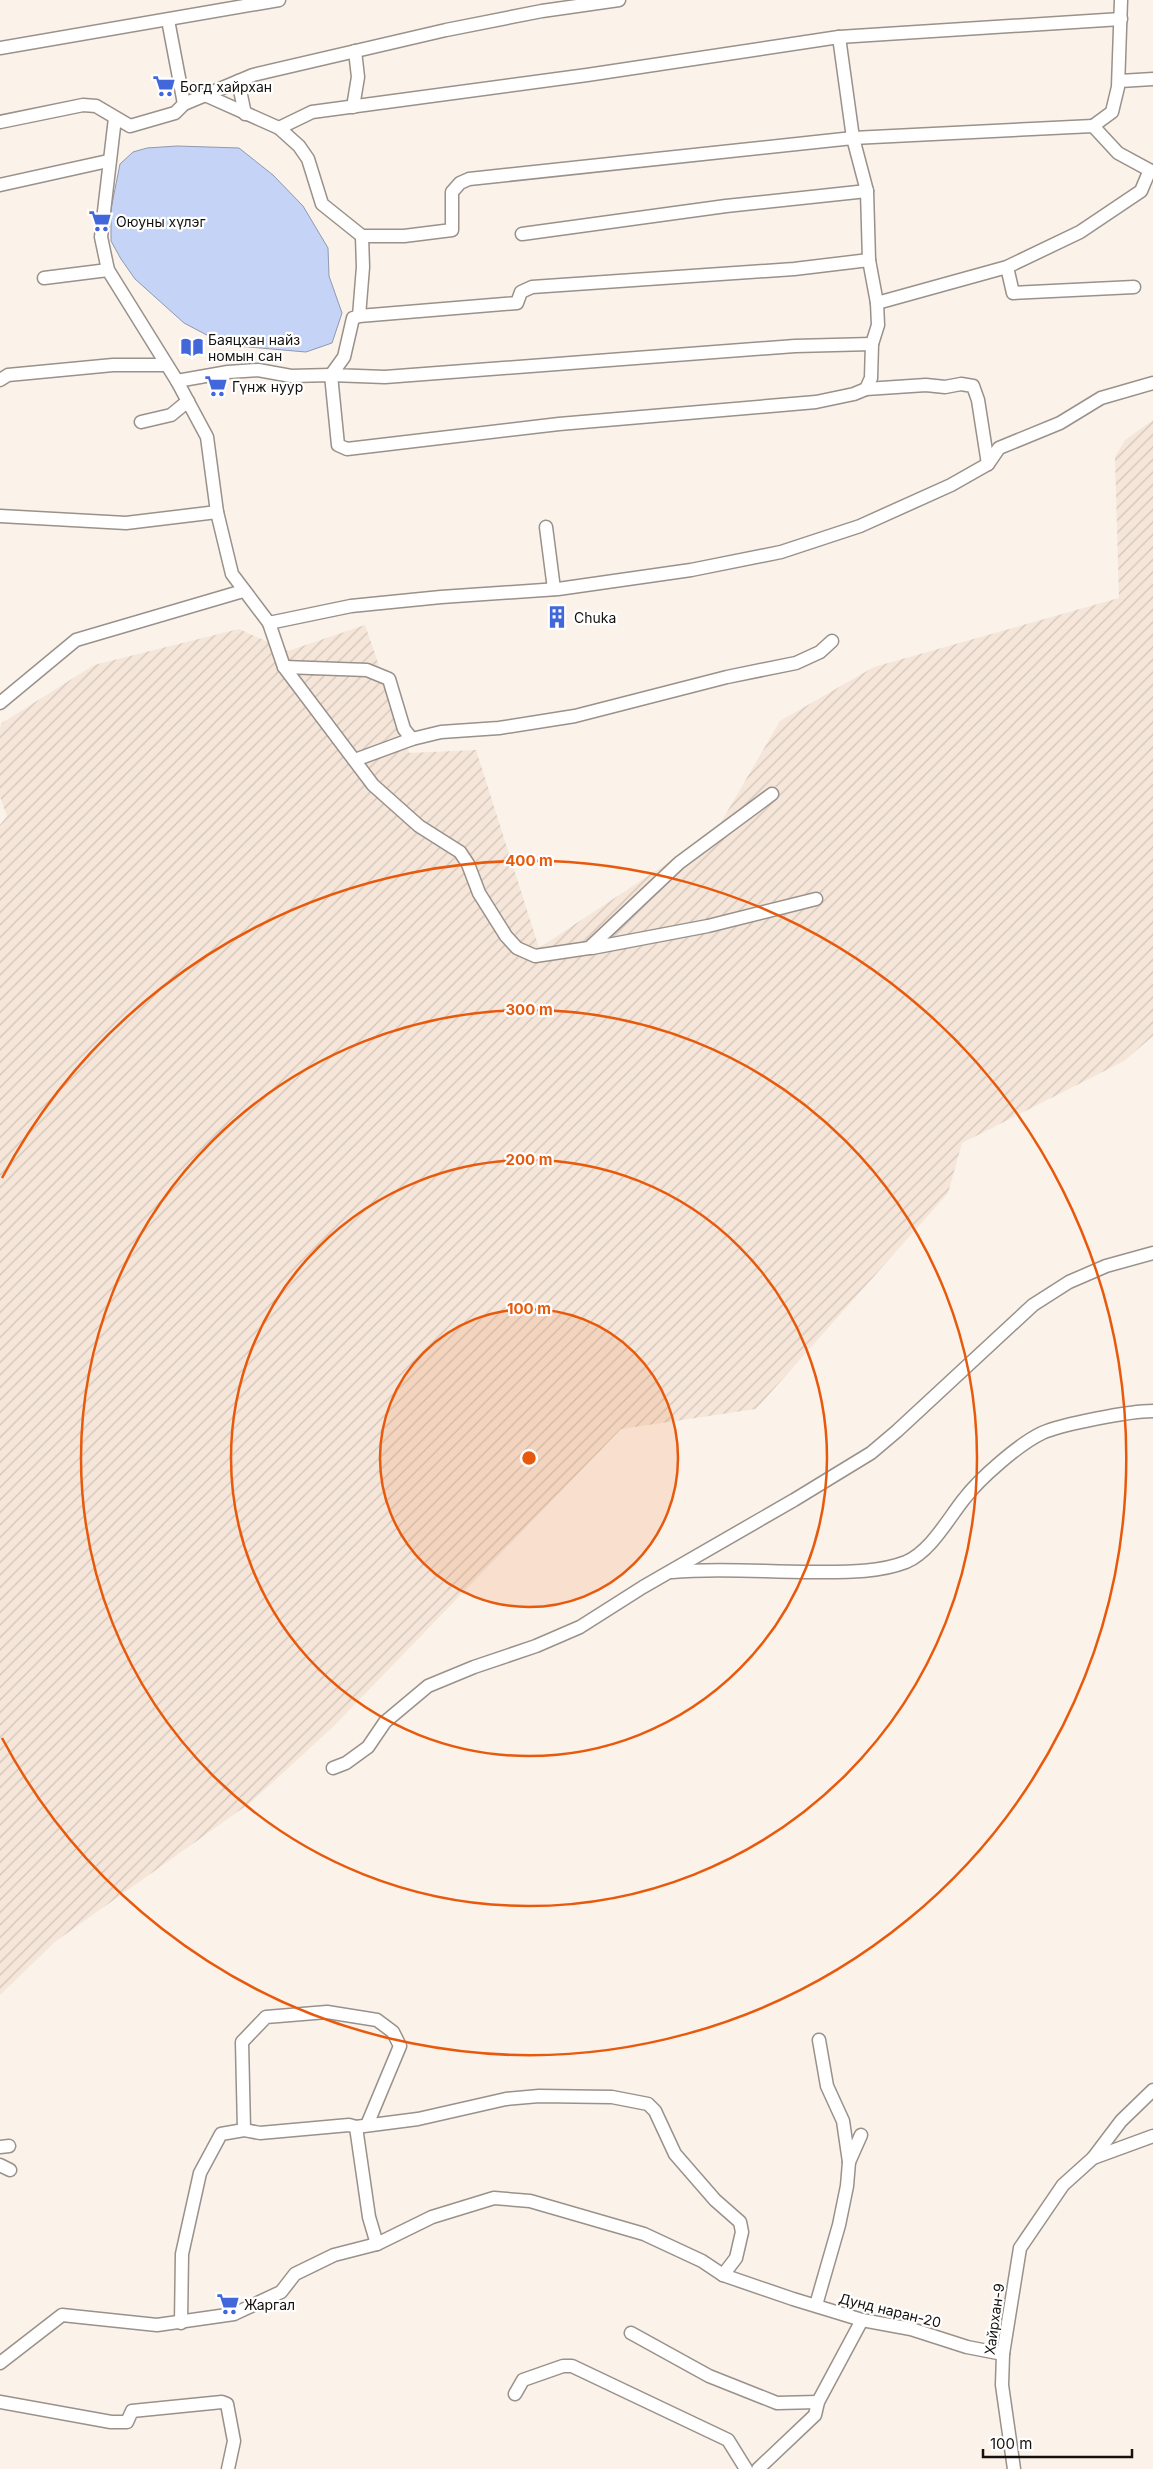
<svg xmlns="http://www.w3.org/2000/svg" width="1153" height="2469" font-family="Inter,sans-serif">
	<style>
		.industrial { fill: url(#industrial-furrows) }
		.water { fill: #c4d3f6; stroke: #8f99b0 }
		.lines { fill: none; stroke-linecap: round; stroke-linejoin: round }
		.street-casing { stroke: #99918a; stroke-width: 15 }
		.street { stroke: #fff; stroke-width: 12 }
		.ring { fill: none; stroke: #e8590c; stroke-width: 2.5 }
		.labels { text-anchor: middle; dominant-baseline: central; stroke-width: 4.5; stroke-linejoin: round; paint-order: stroke }
		.poi-label { font-size: 14px; fill: #14110e; stroke: #fff; text-anchor: start }
		.street-label { font-size: 14px; fill: #14110e; stroke: #fff }
		.centre { fill: #e8590c; stroke: #fff; stroke-width: 2.5 }
		.ring-label { font-size: 15px; text-anchor: middle; font-weight: bold; fill: #e8590c; stroke: #fff; stroke-width: 4.5; stroke-linejoin: round; paint-order: stroke }
	</style>
	<defs>
		<pattern id="industrial-furrows" width="10" height="10" patternUnits="userSpaceOnUse" patternTransform="scale(1.25)"><rect width="10" height="10" fill="#f5e6d9"/><path d="M-1 1l2-2M0 10L10 0M9 11l2-2" fill="none" stroke="#d1c4b9"/></pattern>
	</defs>
	<rect width="100%" height="100%" fill="#fbf2ea"/>
	<!-- industrial -->
	<polygon class="industrial" points="1153,420 1153,1036 1124,1061 962,1143 948,1193 756,1409 621,1429 333,1727 250,1803 56,1941 0,1995 0,825 7,816 0,797 0,728 2,723 94,665 239,629 288,651 365,625 409,753 476,750 539,948 716,831 780,721 874,667 1119,598 1115,457 1125,440"/>
	<!-- water -->
	<polygon class="water" points="177,146 239,148 273,175 303,206 328,248 329,276 342,313 332,343 306,352 237,346 222,343 184,323 135,279 121,259 111,241 111,209 120,164 133,152 147,148"/>
	<g class="lines">
		<defs>
			<g id="street">
				<polyline points="168,20 184,104"/>
				<polyline points="0,48 279,0"/>
				<polyline points="238,81 245,114"/>
				<polyline points="1120,81 1153,79"/>
				<polyline points="205,95 279,128 312,112 587,75 839,37 1121,19"/>
				<polyline points="353,107 358,77 355,51"/>
				<polyline points="115,118 101,237 108,270 177,381 207,437 217,512 232,574 269,623 351,606 441,597 558,589 691,570 781,552 860,526 951,485 988,464 999,448 1060,423 1101,398 1153,383"/>
				<polyline points="0,122 83,105 96,106 130,126 175,113 184,104 253,75 446,30 542,11 619,0"/>
				<polyline points="1093,126 1112,112 1118,87 1121,0"/>
				<polyline points="279,128 299,146 308,159 322,204 362,236 404,236 452,230 452,192 460,183 469,179 853,138 1093,126 1118,153 1153,172"/>
				<polyline points="0,185 108,161"/>
				<polyline points="522,234 726,206 867,191"/>
				<polyline points="362,236 363,267 359,316 353,318 344,357 331,375 385,377 795,346 872,344"/>
				<polyline points="1007,267 1013,293 1134,287"/>
				<polyline points="44,278 108,270"/>
				<polyline points="877,303 1007,267 1080,232 1141,191 1149,172"/>
				<polyline points="359,316 517,303 521,292 532,287 794,269 869,260"/>
				<polyline points="0,380 8,375 113,365 166,365"/>
				<polyline points="177,381 228,372 258,370 291,376 331,375 338,445 347,449 559,424 816,402 854,394 866,389 871,378 872,344 878,325 877,303 869,260 867,191 853,138 839,37"/>
				<polyline points="866,389 926,385 945,387 961,384 973,386 978,400 988,464"/>
				<polyline points="141,422 171,415 188,401"/>
				<polyline points="0,516 126,523 217,512"/>
				<polyline points="546,527 554,589"/>
				<polyline points="269,623 284,667 373,785 419,826 460,852 468,864 479,893 506,936 517,948 535,956 589,948 679,863 772,794"/>
				<polyline points="284,667 367,670 389,679 404,729 412,739"/>
				<polyline points="0,703 76,640 243,591"/>
				<polyline points="355,760 412,739 441,732 499,728 575,716 727,677 796,663 820,652 832,641"/>
				<polyline points="592,948 708,926 816,899"/>
				<path d="M672,1572c50,-5 101,1 151,0 27,0 57,0 83,-10 25,-11 42,-43 58,-63 16,-21 55,-55 78,-66 20,-9 88,-22 111,-22"/>
				<polyline points="333,1768 346,1763 368,1747 385,1722 428,1686 474,1667 536,1646 580,1627 643,1587 794,1500 871,1453 897,1431 1033,1305 1069,1282 1106,1266 1153,1253"/>
				<polyline points="356,2127 418,2119 506,2099 539,2096 612,2097 648,2104 655,2111 675,2154 715,2200 740,2222 742,2232 736,2258 723,2275"/>
				<polyline points="244,2130 242,2042 266,2017 327,2012 377,2020 393,2032 400,2046 367,2125"/>
				<polyline points="0,2147 9,2146"/>
				<polyline points="1093,2158 1121,2121 1153,2090"/>
				<polyline points="849,2162 861,2135"/>
				<polyline points="0,2165 10,2170"/>
				<polyline points="816,2305 839,2225 847,2186 849,2162 843,2121 827,2086 819,2040"/>
				<polyline points="181,2323 182,2254 200,2173 221,2134 244,2130 260,2133 349,2125 356,2127 369,2217 377,2244"/>
				<polyline points="631,2333 709,2376 777,2403 818,2402"/>
				<polyline points="0,2363 62,2315 157,2325 234,2314 281,2292 295,2274 334,2255 377,2244 432,2217 494,2198 530,2201 644,2234 702,2261 723,2275 793,2299 862,2320 911,2329 967,2347 1003,2354"/>
				<polyline points="515,2394 523,2380 563,2366 572,2366 728,2440 746,2469"/>
				<polyline points="0,2402 111,2422 127,2422 132,2411 222,2402 227,2404 234,2441 228,2469"/>
				<polyline points="758,2469 815,2415 818,2402 862,2320"/>
				<polyline points="1014,2469 1002,2385 1003,2354 1020,2248 1063,2185 1093,2158 1153,2136"/>
			</g>
		</defs>
		<!-- street casing -->
		<use href="#street" class="street-casing"/>
		<!-- street -->
		<use href="#street" class="street"/>
	</g>
	<!-- distance rings -->
	<circle cx="529" cy="1458" r="149" fill="#e8590c" fill-opacity=".12"/>
	<g class="ring">
		<circle cx="529" cy="1458" r="149"/>
		<circle cx="529" cy="1458" r="298"/>
		<circle cx="529" cy="1458" r="448"/>
		<path d="M2 1178A597 597 0 1 1 2 1738"/>
	</g>
	<!-- icons -->
	<defs>
		<symbol id="supermarket-bare" viewBox="-9 -9 18 18"><path d="M-6-5.5h2.5l.6 2H6L4.5 2H-2.5L-4.4-4H-6ZM-1.5 3.2a1.3 1.3 0 1 0 .1 0ZM3 3.2a1.3 1.3 0 1 0 .1 0Z" fill="#4267da" stroke="#fff" stroke-width="2.5" paint-order="stroke"/></symbol>
		<symbol id="library-bare" viewBox="-9 -9 18 18"><path d="M-6-4Q-3-5.5-.7-3.5V5Q-3 3-6 4ZM6-4Q3-5.5 .7-3.5V5Q3 3 6 4Z" fill="#4267da" stroke="#fff" stroke-width="2.5" paint-order="stroke"/></symbol>
		<symbol id="building-bare" viewBox="-9 -9 18 18"><path d="M-4-6H4V6H1V3H-1V6H-4ZM-2.5-4.3h1.7v1.8h-1.7ZM.8-4.3h1.7v1.8H.8ZM-2.5-1h1.7V.8h-1.7ZM.8-1h1.7V.8H.8Z" fill="#4267da" stroke="#fff" stroke-width="2.5" paint-order="stroke"/></symbol>
	</defs>
	<g fill-rule="evenodd">
		<use href="#supermarket-bare" x="148" y="70" width="32" height="32"/>
		<use href="#supermarket-bare" x="84" y="205" width="32" height="32"/>
		<use href="#library-bare" x="176" y="331" width="32" height="32"/>
		<use href="#supermarket-bare" x="200" y="370" width="32" height="32"/>
		<use href="#building-bare" x="541" y="601" width="32" height="32"/>
		<use href="#supermarket-bare" x="212" y="2288" width="32" height="32"/>
	</g>
	<g class="labels">
		<!-- poi labels -->
		<g class="poi-label">
			<text x="180" y="86">Богд хайрхан</text>
			<text x="116" y="221">Оюуны хүлэг</text>
			<text x="208" y="339">Баяцхан найз<tspan x="208" dy="16">номын сан</tspan></text>
			<text x="232" y="386">Гүнж нуур</text>
			<text x="574" y="617">Chuka</text>
			<text x="244" y="2304">Жаргал</text>
		</g>
		<!-- street labels -->
		<g class="street-label">
			<text transform="translate(890 2310) rotate(14)">Дунд наран-20</text>
			<text transform="translate(994 2319) rotate(-82)">Хайрхан-9</text>
		</g>
	</g>
	<circle cx="529" cy="1458" r="8" class="centre"/>
	<g class="ring-label">
		<text x="529" y="866">400 m</text>
		<text x="529" y="1015">300 m</text>
		<text x="529" y="1165">200 m</text>
		<text x="529" y="1314">100 m</text>
	</g>
	<!-- scale -->
	<path d="M983 2449v8h149v-8" fill="none" stroke="#14110e" stroke-width="2.5"/>
	<text x="990" y="2449" font-size="15" fill="#14110e" stroke="#ffffff" stroke-width="4" paint-order="stroke">100 m</text>
</svg>
